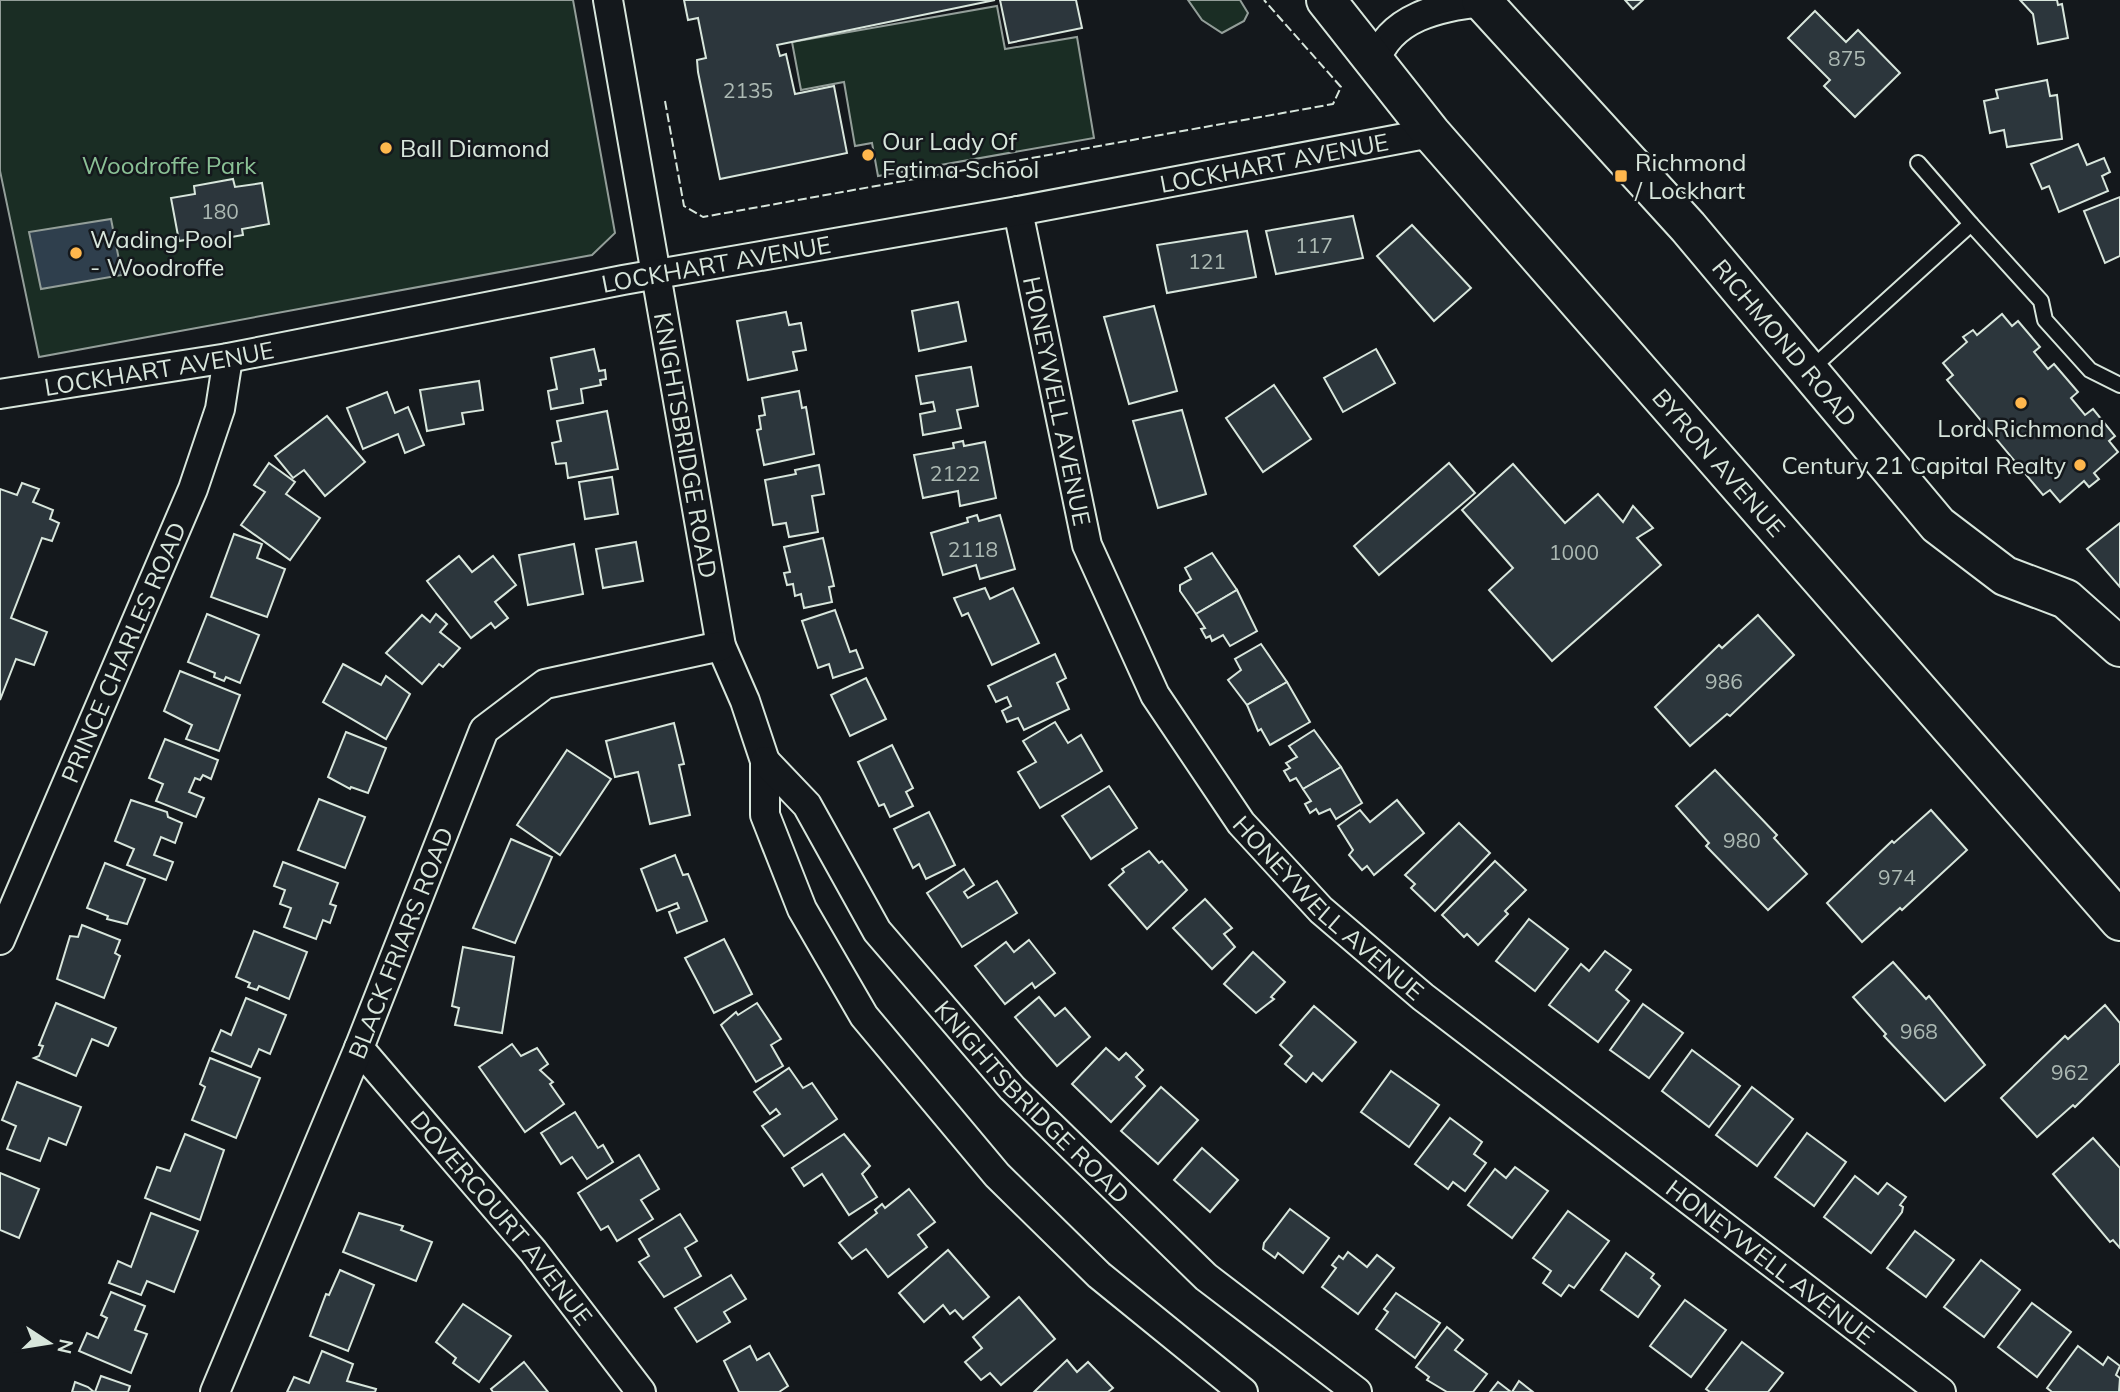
<svg xmlns="http://www.w3.org/2000/svg" width="2120" height="1392" font-family="Mulish,sans-serif">
	<style>
		.green { fill: #1a2d24; stroke: #939e99; stroke-width: 2 }
		.water { fill: #2f3f4d; stroke: #939e99; stroke-width: 2 }
		.building { fill: #2c363c; stroke: #d8e6dc; stroke-width: 2 }
		.lines { fill: none; stroke-linecap: round; stroke-linejoin: round }
		.lane-casing { stroke: #d8e6dc; stroke-width: 18 }
		.street-casing { stroke: #d8e6dc; stroke-width: 32 }
		.secondary-casing { stroke: #d8e6dc; stroke-width: 42 }
		.lane { stroke: #14181c; stroke-width: 14 }
		.street { stroke: #14181c; stroke-width: 28 }
		.secondary { stroke: #14181c; stroke-width: 38 }
		.fence { stroke: #d8e6dc; stroke-width: 2; stroke-dasharray: 9 3.5; stroke-linecap: butt }
		.poi-dot { fill: #ffb74d; stroke: #14181c; stroke-width: 2.5 }
		.labels { text-anchor: middle; dominant-baseline: central; stroke-width: 5; stroke-linejoin: round; paint-order: stroke }
		.number-label { font-size: 21px; fill: #adbab4 }
		.poi-label { font-size: 24px; fill: #d8e6dc; stroke: #14181c; text-anchor: start }
		.street-label { font-size: 24px; fill: #d8e6dc; stroke: #14181c }
		.park-label { font-size: 24px; fill: #8ac095; stroke: #14181c }
	</style>
	<rect width="100%" height="100%" fill="#14181c"/>
	<!-- green -->
	<g class="green">
		<polygon points="0,0 573,0 615,233 592,255 39,357 0,171"/>
		<polygon points="1188,0 1240,0 1248,13 1244,21 1222,33 1202,20"/>
		<polygon points="997,6 1005,49 1077,37 1094,138 878,176 872,143 855,146 844,82 801,90 792,42"/>
	</g>
	<!-- water -->
	<polygon class="water" points="111,219 122,275 41,289 29,232"/>
	<!-- building -->
	<g class="building">
		<polygon points="684,0 995,0 777,45 780,56 786,54 795,94 834,86 847,153 720,179 698,72 697,60 706,58 698,18 688,20"/>
		<polygon points="1000,0 1076,0 1082,28 1009,43"/>
		<polygon points="1625,0 1643,0 1633,9"/>
		<polygon points="2020,0 2057,0 2058,5 2062,4 2068,38 2038,44 2033,14"/>
		<polygon points="1815,11 1846,42 1858,30 1900,73 1855,117 1824,86 1830,80 1788,38"/>
		<polygon points="2047,80 2050,96 2057,95 2062,139 2007,147 2004,130 1990,133 1984,101 1998,98 1996,90"/>
		<polygon points="2078,144 2087,165 2104,158 2110,172 2102,176 2108,191 2059,212 2049,186 2042,189 2031,164"/>
		<polygon points="233,179 235,187 262,183 269,224 242,229 243,235 204,242 203,237 179,241 171,198 195,194 194,186"/>
		<polygon points="2120,197 2120,256 2105,263 2084,211"/>
		<polygon points="1353,216 1363,258 1276,274 1266,231"/>
		<polygon points="1412,225 1471,288 1434,321 1377,256"/>
		<polygon points="1247,231 1256,277 1167,293 1157,245"/>
		<polygon points="958,302 966,341 919,351 912,311"/>
		<polygon points="1154,306 1177,391 1129,404 1104,317"/>
		<polygon points="786,312 789,325 801,323 806,350 793,352 797,370 748,380 737,321"/>
		<polygon points="2002,314 2012,326 2018,321 2040,347 2034,352 2048,369 2054,364 2078,392 2071,398 2085,415 2093,409 2115,436 2109,441 2118,452 2094,473 2099,479 2089,487 2084,481 2060,502 2050,490 2043,495 1947,380 1953,375 1943,363 1967,342 1963,337 1973,330 1977,335"/>
		<polygon points="594,349 599,371 605,370 606,379 600,380 601,385 581,389 583,403 551,409 548,391 557,389 551,358"/>
		<polygon points="1376,349 1395,383 1343,412 1324,378"/>
		<polygon points="971,367 978,406 957,410 961,428 923,435 920,414 935,411 933,402 921,404 916,376"/>
		<polygon points="479,381 483,410 462,413 464,424 427,431 420,390"/>
		<polygon points="1274,385 1311,439 1263,472 1226,418"/>
		<polygon points="799,391 802,408 806,407 814,454 764,465 757,430 761,429 759,416 765,415 762,398"/>
		<polygon points="387,392 395,413 408,407 424,445 405,453 398,434 363,449 347,408"/>
		<polygon points="1182,410 1206,494 1158,508 1133,421"/>
		<polygon points="607,411 618,469 568,478 566,463 556,464 552,443 561,441 557,421"/>
		<polygon points="327,416 365,462 325,496 304,470 293,478 275,456"/>
		<polygon points="963,441 964,446 985,442 996,498 960,506 958,491 923,498 914,455 954,448 953,443"/>
		<polygon points="269,463 295,482 286,494 320,518 290,560 241,525 265,492 254,485"/>
		<polygon points="1449,463 1475,493 1379,575 1354,546"/>
		<polygon points="1513,464 1565,523 1598,494 1623,522 1633,506 1653,528 1637,538 1661,565 1552,661 1489,590 1513,568 1462,510"/>
		<polygon points="819,465 824,494 812,496 818,532 789,537 786,523 773,525 765,480 796,474 795,470"/>
		<polygon points="612,477 618,514 585,519 579,482"/>
		<polygon points="22,483 39,489 33,502 53,510 50,519 59,523 52,541 42,538 11,618 47,632 34,665 16,659 0,700 0,489 17,495"/>
		<polygon points="977,515 979,521 1000,515 1015,569 980,579 976,565 943,575 931,533 968,522 967,518"/>
		<polygon points="2120,523 2120,587 2087,549"/>
		<polygon points="234,534 262,544 257,558 285,569 267,617 211,597"/>
		<polygon points="823,538 834,586 829,587 832,602 804,608 801,594 795,596 793,584 787,585 784,573 790,572 784,547"/>
		<polygon points="636,542 643,581 603,588 596,549"/>
		<polygon points="574,544 583,594 528,605 519,555"/>
		<polygon points="1212,553 1237,590 1196,614 1180,591 1180,585 1191,579 1185,568"/>
		<polygon points="459,556 472,572 493,556 516,585 495,602 508,618 495,628 491,623 471,638 427,581"/>
		<polygon points="985,588 990,599 1013,588 1039,643 992,665 968,613 962,616 954,598"/>
		<polygon points="1237,590 1257,631 1230,646 1223,635 1212,641 1210,636 1206,638 1201,629 1205,628 1196,614"/>
		<polygon points="835,610 850,652 856,650 863,668 833,678 829,664 818,668 802,621"/>
		<polygon points="207,614 259,635 240,683 226,677 224,681 214,677 215,673 188,662"/>
		<polygon points="436,614 447,624 440,632 460,648 443,667 439,664 422,684 386,653 422,615 430,622"/>
		<polygon points="1758,615 1794,655 1730,716 1727,714 1690,746 1655,707 1719,645 1722,648"/>
		<polygon points="1261,644 1287,682 1247,705 1228,680 1241,670 1235,659"/>
		<polygon points="1055,654 1066,678 1057,683 1069,709 1024,730 1018,718 1007,722 1002,711 1011,706 1007,697 996,702 988,686"/>
		<polygon points="343,664 381,685 386,676 410,694 386,739 323,702"/>
		<polygon points="180,671 240,695 219,751 186,739 192,725 164,711"/>
		<polygon points="866,678 886,719 850,736 831,695"/>
		<polygon points="1287,682 1310,722 1270,745 1261,729 1258,731 1247,705"/>
		<polygon points="1055,722 1068,743 1081,735 1102,771 1040,808 1018,772 1036,762 1023,741"/>
		<polygon points="674,723 684,764 679,765 690,815 650,824 638,772 615,777 606,741"/>
		<polygon points="1314,730 1341,767 1303,789 1296,778 1290,781 1284,771 1290,768 1286,763 1297,757 1289,746"/>
		<polygon points="346,732 386,748 368,793 351,787 350,789 328,777"/>
		<polygon points="165,739 218,760 211,779 203,775 200,780 195,778 189,792 204,798 196,817 156,801 163,784 149,778"/>
		<polygon points="892,745 913,788 906,792 913,806 890,817 884,804 879,806 858,762"/>
		<polygon points="567,750 611,779 560,855 517,825"/>
		<polygon points="1341,767 1362,803 1336,819 1330,809 1319,814 1316,809 1310,813 1305,804 1311,801 1303,789"/>
		<polygon points="1715,770 1777,835 1774,838 1807,874 1768,910 1706,846 1709,843 1676,806"/>
		<polygon points="1109,786 1137,828 1091,859 1062,816"/>
		<polygon points="319,799 365,817 345,868 298,850"/>
		<polygon points="131,800 167,812 168,817 182,823 175,843 161,837 154,855 173,862 166,880 127,865 134,849 115,841"/>
		<polygon points="1397,800 1424,833 1374,875 1367,866 1362,870 1349,855 1353,850 1338,826 1360,810 1370,822"/>
		<polygon points="1931,810 1967,850 1902,910 1900,908 1862,942 1827,903 1892,841 1894,843"/>
		<polygon points="929,812 955,865 926,879 919,864 913,868 894,829"/>
		<polygon points="1459,823 1490,853 1435,911 1411,888 1415,884 1405,875"/>
		<polygon points="511,839 552,857 515,943 473,928"/>
		<polygon points="1149,851 1159,863 1162,861 1187,890 1147,929 1109,885 1124,872 1122,869"/>
		<polygon points="675,855 683,875 688,874 707,921 677,933 669,912 679,908 677,903 657,911 641,869"/>
		<polygon points="1495,861 1526,890 1505,911 1508,914 1478,945 1467,934 1464,937 1442,915"/>
		<polygon points="283,862 338,883 330,904 336,906 330,923 323,920 316,939 284,927 291,908 280,904 285,890 274,886"/>
		<polygon points="105,863 145,879 127,924 107,919 108,916 87,908"/>
		<polygon points="964,869 974,885 964,892 968,898 997,881 1017,913 962,947 927,893"/>
		<polygon points="1205,899 1232,928 1224,934 1235,947 1212,969 1173,928"/>
		<polygon points="1529,919 1568,949 1535,991 1496,961"/>
		<polygon points="82,925 120,940 115,953 120,956 104,998 57,979 70,936 78,937"/>
		<polygon points="254,931 307,952 289,999 259,986 257,990 248,987 250,983 236,977"/>
		<polygon points="724,939 752,994 714,1013 685,958"/>
		<polygon points="1029,940 1055,973 1035,988 1032,983 1005,1004 975,966 1006,942 1014,952"/>
		<polygon points="463,947 514,957 502,1033 455,1025 459,1008 452,1006"/>
		<polygon points="1605,951 1631,970 1616,990 1629,1001 1598,1042 1549,1005 1581,964 1589,971"/>
		<polygon points="1253,952 1285,982 1271,997 1274,999 1256,1013 1224,984"/>
		<polygon points="1893,962 1926,999 1929,996 1985,1065 1945,1101 1884,1036 1886,1034 1853,997"/>
		<polygon points="1039,997 1055,1016 1065,1008 1090,1037 1057,1066 1015,1017"/>
		<polygon points="246,998 286,1015 270,1054 259,1049 251,1067 212,1051 221,1030 231,1035"/>
		<polygon points="56,1003 116,1028 108,1046 92,1039 76,1076 34,1058 39,1056 43,1046 39,1045"/>
		<polygon points="757,1003 781,1039 771,1045 783,1066 756,1082 721,1025 736,1012 738,1015"/>
		<polygon points="1643,1004 1683,1033 1649,1078 1610,1050"/>
		<polygon points="2105,1005 2120,1023 2120,1063 2075,1107 2073,1105 2037,1137 2001,1098 2065,1036 2068,1039"/>
		<polygon points="1314,1006 1356,1042 1322,1081 1313,1073 1306,1082 1285,1064 1292,1056 1280,1045"/>
		<polygon points="512,1044 521,1056 537,1048 548,1064 540,1070 553,1082 550,1084 564,1104 525,1132 479,1067"/>
		<polygon points="1106,1048 1119,1060 1126,1053 1143,1070 1136,1077 1145,1086 1111,1122 1072,1084"/>
		<polygon points="1692,1050 1740,1086 1709,1127 1662,1091"/>
		<polygon points="210,1058 260,1078 236,1138 192,1120 205,1087 200,1084"/>
		<polygon points="789,1068 803,1088 812,1083 837,1119 784,1156 762,1126 780,1114 776,1109 770,1114 754,1092"/>
		<polygon points="1391,1071 1439,1105 1409,1147 1361,1112"/>
		<polygon points="17,1082 81,1107 66,1145 49,1138 40,1161 7,1149 16,1126 2,1120"/>
		<polygon points="1161,1087 1198,1120 1158,1164 1121,1131"/>
		<polygon points="1752,1087 1793,1119 1757,1166 1716,1135"/>
		<polygon points="575,1112 598,1148 603,1145 613,1162 587,1179 572,1157 561,1164 541,1133"/>
		<polygon points="1450,1118 1482,1142 1474,1154 1486,1163 1465,1191 1453,1182 1448,1189 1415,1164"/>
		<polygon points="1807,1133 1846,1162 1814,1206 1775,1177"/>
		<polygon points="185,1134 224,1150 200,1220 145,1198 157,1167 170,1171"/>
		<polygon points="844,1134 870,1166 862,1174 877,1197 849,1215 822,1174 804,1186 792,1168"/>
		<polygon points="2093,1138 2120,1168 2120,1248 2113,1240 2110,1242 2053,1174"/>
		<polygon points="1202,1148 1238,1180 1210,1212 1174,1180"/>
		<polygon points="639,1155 659,1189 641,1200 653,1219 617,1241 608,1226 601,1230 578,1193"/>
		<polygon points="1515,1167 1548,1191 1512,1238 1468,1205 1495,1169 1506,1178"/>
		<polygon points="0,1173 39,1189 19,1238 0,1230"/>
		<polygon points="1855,1176 1878,1194 1887,1183 1906,1197 1900,1205 1903,1207 1902,1212 1871,1253 1824,1217"/>
		<polygon points="909,1189 935,1222 918,1235 927,1247 888,1277 866,1249 852,1259 839,1243 877,1213 875,1210 882,1204 885,1208"/>
		<polygon points="1290,1209 1329,1238 1303,1273 1278,1253 1275,1258 1263,1249 1264,1243"/>
		<polygon points="1568,1211 1609,1241 1574,1288 1569,1285 1561,1296 1543,1283 1551,1271 1533,1258"/>
		<polygon points="151,1213 198,1231 174,1292 147,1281 141,1295 109,1283 118,1261 131,1267"/>
		<polygon points="359,1213 403,1226 401,1230 432,1242 416,1281 343,1252"/>
		<polygon points="680,1214 697,1241 685,1248 701,1276 664,1297 639,1262 649,1256 639,1239"/>
		<polygon points="1915,1231 1954,1260 1926,1297 1887,1268"/>
		<polygon points="948,1250 989,1297 963,1319 955,1310 950,1314 943,1305 924,1322 899,1293"/>
		<polygon points="1348,1252 1367,1267 1377,1255 1394,1268 1358,1314 1322,1287 1336,1268 1332,1265 1339,1256 1343,1259"/>
		<polygon points="1626,1253 1654,1274 1651,1278 1660,1286 1638,1317 1601,1290"/>
		<polygon points="1981,1260 2020,1290 1984,1337 1944,1307"/>
		<polygon points="340,1270 374,1285 348,1351 310,1336 326,1294 329,1295"/>
		<polygon points="731,1275 746,1299 724,1312 730,1322 697,1342 675,1308"/>
		<polygon points="111,1292 145,1306 135,1330 147,1334 131,1373 79,1351 87,1333 98,1338 107,1318 101,1315"/>
		<polygon points="1396,1293 1440,1323 1415,1358 1376,1329 1388,1312 1384,1309"/>
		<polygon points="1019,1297 1055,1339 1001,1385 990,1373 981,1380 965,1362 982,1348 973,1337"/>
		<polygon points="1685,1300 1726,1330 1691,1377 1650,1346"/>
		<polygon points="2032,1303 2071,1332 2037,1377 1998,1347"/>
		<polygon points="463,1304 511,1336 479,1382 453,1363 456,1358 436,1342"/>
		<polygon points="1447,1327 1463,1340 1455,1350 1487,1374 1473,1392 1447,1392 1427,1380 1429,1377 1416,1367"/>
		<polygon points="1742,1342 1783,1373 1768,1392 1710,1392 1706,1389"/>
		<polygon points="750,1346 757,1360 769,1353 788,1386 779,1392 739,1392 724,1361"/>
		<polygon points="2078,1346 2103,1365 2108,1357 2120,1366 2116,1375 2120,1378 2119,1392 2052,1392 2047,1388"/>
		<polygon points="322,1351 353,1364 347,1381 376,1389 375,1392 287,1392 294,1377 309,1383"/>
		<polygon points="1067,1360 1077,1372 1088,1362 1113,1388 1108,1392 1034,1392"/>
		<polygon points="524,1362 548,1392 493,1392 491,1389"/>
		<polygon points="101,1376 130,1386 128,1392 95,1392"/>
		<polygon points="1519,1381 1533,1392 1512,1392"/>
		<polygon points="75,1382 88,1387 94,1392 72,1392"/>
		<polygon points="1498,1382 1511,1392 1490,1392"/>
	</g>
	<g class="lines">
		<defs>
			<g id="lane">
				<polyline points="1918,163 1971,224"/>
				<polyline points="1811,369 1971,224 2041,301 2045,320 2090,370 2120,385"/>
			</g>
			<g id="street">
				<path id="s1" d="M608,0l113,646 24,55 20,60v54l37,94 62,107 133,159 102,100 144,117"/>
				<path d="M1375,63c14,-46 66,-57 108,-61"/>
				<path id="s2" d="M1018,211l69,334 68,150 86,128 80,87 102,87 518,395"/>
				<path id="s3" d="M0,394l228,-36 395,-78 395,-69 413,-78"/>
				<path id="s4" d="M765,761l42,44 70,126 135,157 194,189 151,115"/>
				<path id="s5" d="M0,940l193,-451 27,-80 8,-51"/>
				<path id="s6" d="M359,1048l174,203 108,141"/>
				<path id="s7" d="M215,1392l144,-344 125,-318 61,-46 176,-38"/>
			</g>
			<g id="secondary">
				<path id="s8" d="M1326,0l105,133 689,788"/>
				<path id="s9" d="M1481,0l207,227 250,298 67,51 61,23 54,48"/>
			</g>
		</defs>
		<!-- lane casing -->
		<use href="#lane" class="lane-casing"/>
		<!-- street casing -->
		<use href="#street" class="street-casing"/>
		<!-- secondary casing -->
		<use href="#secondary" class="secondary-casing"/>
		<!-- lane -->
		<use href="#lane" class="lane"/>
		<!-- street -->
		<use href="#street" class="street"/>
		<!-- secondary -->
		<use href="#secondary" class="secondary"/>
		<!-- fence -->
		<polyline class="fence" points="665,101 684,206 703,217 1333,104 1341,87 1264,0"/>
	</g>
	<!-- markers -->
	<g class="poi-dot">
		<circle cx="386" cy="148" r="7"/>
		<circle cx="868" cy="155" r="7"/>
		<rect x="1614" y="169" width="14" height="14" rx="3.5"/>
		<circle cx="76" cy="253" r="7"/>
		<circle cx="2021" cy="403" r="7"/>
		<circle cx="2080" cy="465" r="7"/>
	</g>
	<g class="labels">
		<!-- number labels -->
		<g class="number-label">
			<text x="1847" y="58">875</text>
			<text x="748" y="90">2135</text>
			<text x="220" y="211">180</text>
			<text x="1314" y="245">117</text>
			<text x="1207" y="261">121</text>
			<text x="955" y="473">2122</text>
			<text x="973" y="549">2118</text>
			<text x="1574" y="552">1000</text>
			<text x="1724" y="681">986</text>
			<text x="1742" y="840">980</text>
			<text x="1897" y="877">974</text>
			<text x="1919" y="1031">968</text>
			<text x="2070" y="1072">962</text>
		</g>
		<!-- poi labels -->
		<g class="poi-label">
			<text x="882" y="141">Our Lady Of<tspan x="882" dy="28">Fatima School</tspan></text>
			<text x="400" y="148">Ball Diamond</text>
			<text x="1635" y="162">Richmond<tspan x="1635" dy="28">/ Lockhart</tspan></text>
			<text x="90" y="239">Wading Pool<tspan x="90" dy="28">- Woodroffe</tspan></text>
			<text x="2021" y="428" text-anchor="middle">Lord Richmond</text>
			<text x="2066" y="465" text-anchor="end">Century 21 Capital Realty</text>
		</g>
		<!-- street labels -->
		<g class="street-label">
			<text stroke="none"><textPath href="#s3" startOffset="1295">LOCKHART AVENUE</textPath></text>
			<text stroke="none"><textPath href="#s3" startOffset="728">LOCKHART AVENUE</textPath></text>
			<text stroke="none"><textPath href="#s9" startOffset="458">RICHMOND ROAD</textPath></text>
			<text stroke="none"><textPath href="#s3" startOffset="161">LOCKHART AVENUE</textPath></text>
			<text stroke="none"><textPath href="#s2" startOffset="194">HONEYWELL AVENUE</textPath></text>
			<text stroke="none"><textPath href="#s1" startOffset="452">KNIGHTSBRIDGE ROAD</textPath></text>
			<text stroke="none"><textPath href="#s8" startOffset="607">BYRON AVENUE</textPath></text>
			<text stroke="none"><textPath href="#s5" startOffset="313">PRINCE CHARLES ROAD</textPath></text>
			<text stroke="none"><textPath href="#s2" startOffset="782">HONEYWELL AVENUE</textPath></text>
			<text stroke="none"><textPath href="#s7" startOffset="486">BLACK FRIARS ROAD</textPath></text>
			<text stroke="none"><textPath href="#s4" startOffset="436">KNIGHTSBRIDGE ROAD</textPath></text>
			<text stroke="none"><textPath href="#s6" startOffset="222">DOVERCOURT AVENUE</textPath></text>
			<text stroke="none"><textPath href="#s2" startOffset="1349">HONEYWELL AVENUE</textPath></text>
		</g>
		<!-- park labels -->
		<g class="park-label">
			<text x="169" y="165">Woodroffe Park</text>
		</g>
	</g>
	<!-- north arrow -->
	<g transform="translate(49 1343) rotate(102)" stroke="#14181c" stroke-width="5" paint-order="stroke">
	<path d="M0-5L12 26L0 18L-12 26Z" fill="#d8e6dc"/>
	<text y="-10" font-size="19" font-weight="bold" text-anchor="middle" fill="#d8e6dc">N</text>
	</g>
</svg>
